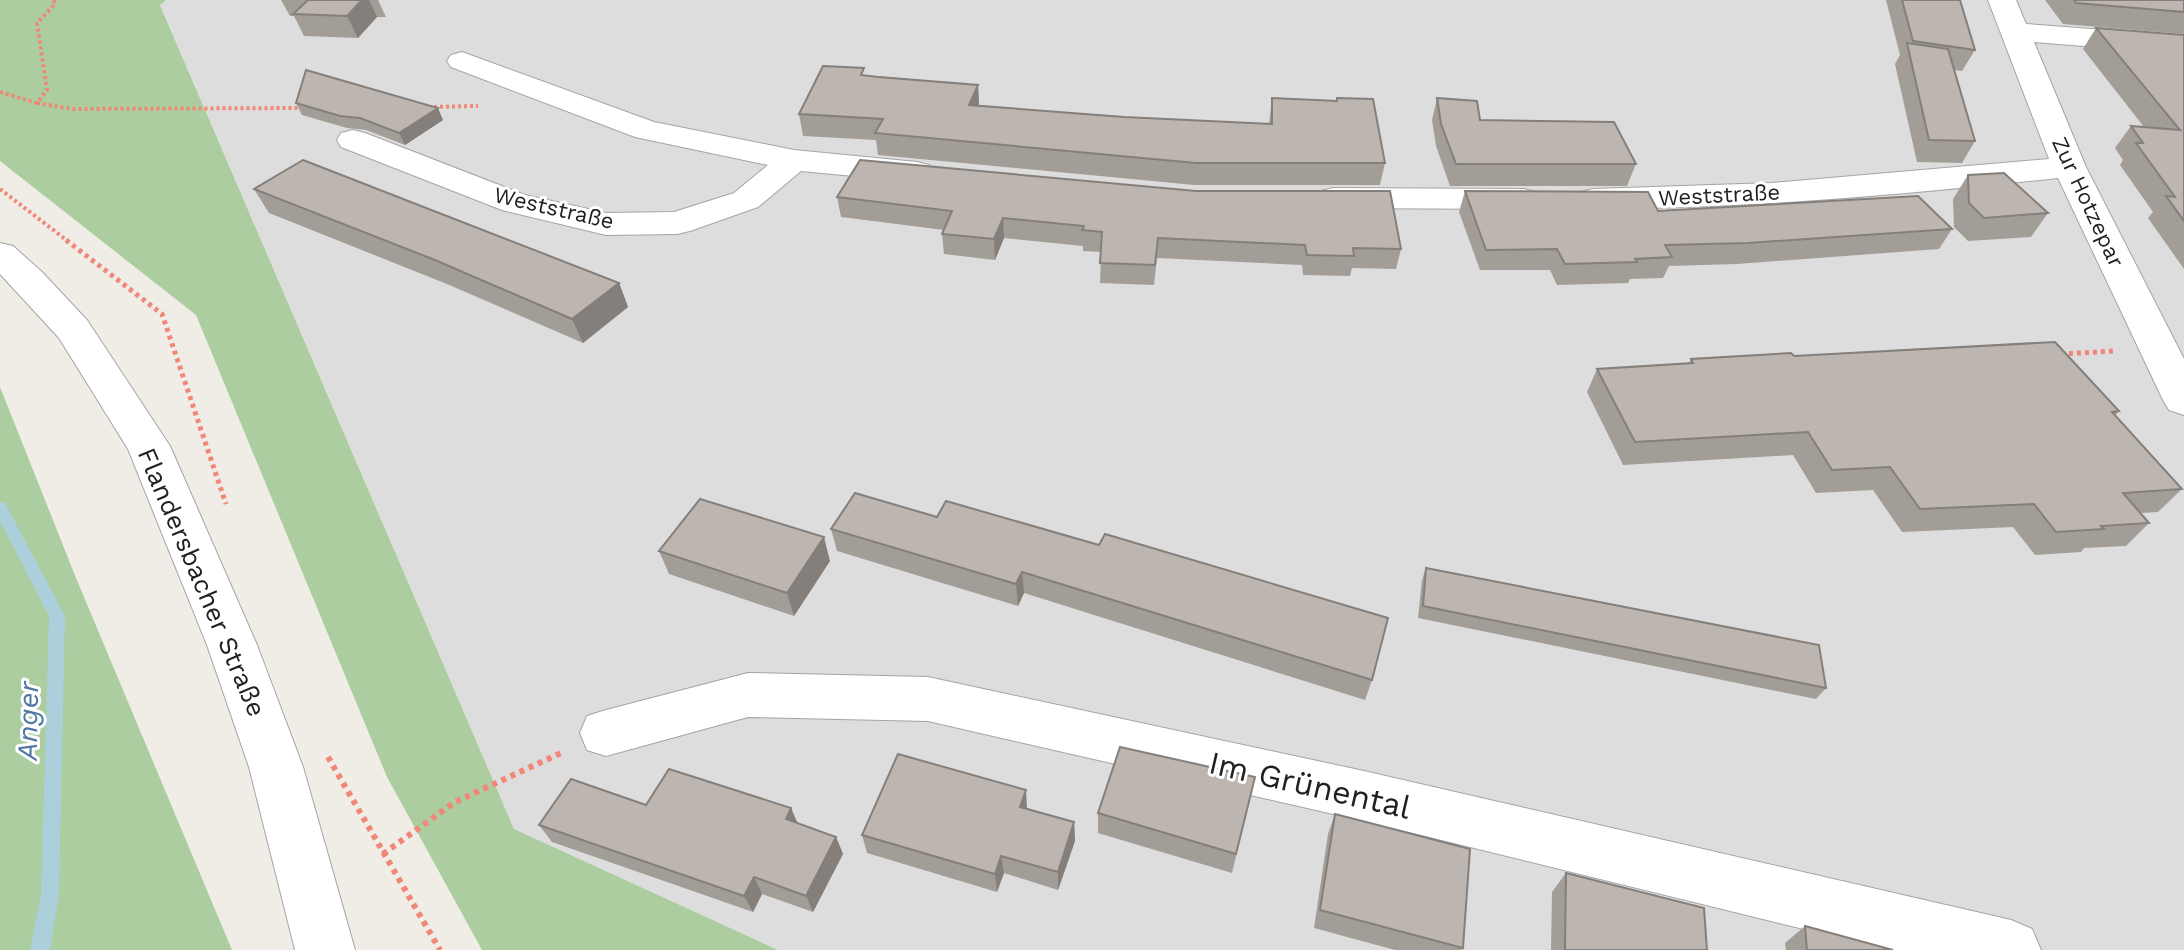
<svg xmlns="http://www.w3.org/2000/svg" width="2184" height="950" font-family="'Work Sans',sans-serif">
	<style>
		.residential { fill: #dedddd }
		.forest { fill: #abcd9f }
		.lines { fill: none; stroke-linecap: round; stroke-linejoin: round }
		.stream { fill: #abcfdb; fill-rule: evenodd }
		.minor-casing { stroke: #a4a4a4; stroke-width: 2 }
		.path-far2 { stroke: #f18777; stroke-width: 4; stroke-dasharray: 3 3; stroke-linecap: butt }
		.path-far1 { stroke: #f18777; stroke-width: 5; stroke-dasharray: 4 4; stroke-linecap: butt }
		.path { stroke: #f18777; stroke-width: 6; stroke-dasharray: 5 5; stroke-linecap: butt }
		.minor { fill: #fff; fill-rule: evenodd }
		.wall { fill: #a39d97 }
		.shaded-wall { fill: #847f7b }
		.building { fill: #bdb6b0; stroke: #847f7b; stroke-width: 2 }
		.labels { text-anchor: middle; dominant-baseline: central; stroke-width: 6; stroke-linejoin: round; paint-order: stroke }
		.far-street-label { font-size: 22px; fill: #202020; stroke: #fff }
		.street-label { font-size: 26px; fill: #202020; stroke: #fff }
		.water-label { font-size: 28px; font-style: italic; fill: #4f77a3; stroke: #fff }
		.near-street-label { font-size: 32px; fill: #202020; stroke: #fff }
	</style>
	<rect width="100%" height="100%" fill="#f0ede7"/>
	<!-- residential -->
	<polygon class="residential" points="166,0 2184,0 2184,950 778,950 514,829 160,4"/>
	<!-- forest -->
	<g class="forest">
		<polygon points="0,0 166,0 160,5 514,829 778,950 482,950 387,777 196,315 0,161"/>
		<polygon points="0,387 76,578 232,950 0,950"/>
	</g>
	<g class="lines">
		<!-- stream -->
		<polygon class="stream" points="0,502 5,503 65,616 59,894 50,950 30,950 41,894 49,616 0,521"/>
		<defs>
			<g id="minor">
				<path d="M1988,0h28l10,24 158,12v18l-150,-12 52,125 98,192v56l-15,-5 -6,-10 -105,-222c-155,17 -309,30 -465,31l-12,-3 -5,-7 5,-7 12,-3 179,-6 277,-24z"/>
				<polygon points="462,52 654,122 794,150 917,162 929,165 934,172 929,179 917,182 801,171 758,207 690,231 677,234 606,235 502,210 341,147 337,140 341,133 353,130 365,133 525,195 606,213 674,212 734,193 768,165 635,137 451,67 447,61 451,55"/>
				<polygon points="1333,188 1524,189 1536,192 1541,199 1536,206 1524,209 1333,208 1321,205 1316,198 1321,191"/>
				<polygon points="0,243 13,246 42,272 87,320 170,446 257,645 303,767 355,950 295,950 249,767 207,645 128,449 59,338 0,274"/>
				<polygon points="748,673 928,677 1364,771 2011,920 2032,929 2041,950 1889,950 1364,821 928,721 748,717 606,756 587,750 580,733 587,716 606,710"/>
			</g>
		</defs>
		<!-- minor casing -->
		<use href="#minor" class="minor-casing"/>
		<!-- path-far2 -->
		<g class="path-far2">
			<polyline points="0,92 37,103 47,90 37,23 55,4 54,0"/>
			<polyline points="37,103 73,109 302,108"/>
			<polyline points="428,107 478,106"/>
			<polyline points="0,189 69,242"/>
		</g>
		<!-- path-far1 -->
		<g class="path-far1">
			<polyline points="66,240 162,314 226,504"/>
			<polyline points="2061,354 2115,351"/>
		</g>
		<!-- path -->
		<g class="path">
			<polyline points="328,757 440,950"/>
			<polyline points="383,854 455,802 561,753"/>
		</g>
		<!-- minor -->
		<use href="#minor" class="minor"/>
	</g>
	<!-- wall -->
	<g class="wall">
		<polygon points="281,0 378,0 386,17 377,17 358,38 304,36 294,16 290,16"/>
		<polygon points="1886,0 1960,0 1975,50 1962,71 1954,70 1975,141 1962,163 1917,162 1895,64 1900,55"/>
		<polygon points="2045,0 2184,0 2184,34 2063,24"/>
		<polygon points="2096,28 2184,35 2184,269 2148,218 2153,212 2120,165 2123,160 2115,148 2131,126 2144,127 2083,49"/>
		<polygon points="865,75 978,85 979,106 1124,117 1269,124 1272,98 1336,101 1337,98 1385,163 1380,185 1194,185 878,155 876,140 803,136 799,114"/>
		<polygon points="1437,98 1480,120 1636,164 1627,186 1450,186 1436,146 1432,120"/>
		<polygon points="296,103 443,120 405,145 366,130 347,128 302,115"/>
		<polygon points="1968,175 2048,213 2031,237 1968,241 1954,227 1953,199"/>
		<polygon points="254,189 619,283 628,307 583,343 447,284 269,213"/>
		<polygon points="1465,191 1658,211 1952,229 1939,249 1737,264 1669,266 1663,278 1630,279 1628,283 1557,285 1550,270 1480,270 1459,212"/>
		<polygon points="837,197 1401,249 1396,269 1352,268 1350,276 1303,275 1302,265 1157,258 1154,285 1100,283 1101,252 1083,251 1083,246 1004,238 995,260 944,254 942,234 944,230 841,217"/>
		<polygon points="1794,356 2119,411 2115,416 2182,489 2158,512 2141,513 2149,523 2126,546 2084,548 2081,552 2035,555 2013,527 1902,532 1873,490 1816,493 1793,455 1623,465 1587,392 1597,369 1689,363 1691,359"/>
		<polygon points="855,493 1372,680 1365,700 1024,593 1018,606 837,551 831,529"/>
		<polygon points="659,551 830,561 794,616 669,574"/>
		<polygon points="1426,568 1826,688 1816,699 1418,618 1422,580"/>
		<polygon points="1250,798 1232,873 1098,833 1098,813"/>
		<polygon points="646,805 791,808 798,824 836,837 843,854 813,912 762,894 753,912 552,842 539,825"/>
		<polygon points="1027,809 1074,822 1075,841 1058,890 1004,873 997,892 867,853 862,835"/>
		<polygon points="1335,814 1463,948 1462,950 1395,950 1314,928 1328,834"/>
		<polygon points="1566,873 1707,950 1551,950 1552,892"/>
		<polygon points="1805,926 1893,950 1786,950 1785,943"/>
	</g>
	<!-- shaded-wall -->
	<g class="shaded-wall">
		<polygon points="362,0 369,0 377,17 358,38 347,16"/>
		<polygon points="978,85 979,106 969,105"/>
		<polygon points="438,108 443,120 405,145 399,133"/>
		<polygon points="1003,218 1004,238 995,260 994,239"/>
		<polygon points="619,283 628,307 583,343 572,319"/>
		<polygon points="824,537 830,561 794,616 787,593"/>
		<polygon points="1022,572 1024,593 1018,606 1016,584"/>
		<polygon points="1026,790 1027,809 1020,807"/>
		<polygon points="791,808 798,825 786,819"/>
		<polygon points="1074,822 1075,841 1058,890 1058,872"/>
		<polygon points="836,837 843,854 813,912 806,896"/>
		<polygon points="1001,856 1004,873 997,892 995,874"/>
		<polygon points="754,877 762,894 753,912 744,896"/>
	</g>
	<!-- building -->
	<g class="building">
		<polygon points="308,0 362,0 347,16 293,14"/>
		<polygon points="1902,0 1960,0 1975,50 1913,41"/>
		<polygon points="2074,0 2184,0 2184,12 2076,3"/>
		<polygon points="2096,28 2184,35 2184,221 2166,196 2175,197 2136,143 2143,143 2131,126 2180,130"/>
		<polygon points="1907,43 1948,49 1975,141 1929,140"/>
		<polygon points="823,66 864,68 861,75 878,77 978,85 969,105 1124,117 1272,124 1272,98 1337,101 1337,98 1373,99 1385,163 1196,163 875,133 883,119 799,114"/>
		<polygon points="306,70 438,108 399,133 360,118 340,116 296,103"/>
		<polygon points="1437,98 1477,101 1480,120 1614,122 1636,164 1456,164 1441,124"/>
		<polygon points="303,160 619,283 572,319 435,260 254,189"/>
		<polygon points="860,160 1196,191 1390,191 1401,249 1353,248 1354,256 1307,255 1305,245 1158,238 1155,265 1100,263 1102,232 1082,230 1084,226 1003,218 994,239 942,234 952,211 837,197"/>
		<polygon points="2004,173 2048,213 1984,218 1969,203 1968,175"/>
		<polygon points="1465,191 1648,192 1658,211 1918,196 1952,229 1748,243 1665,245 1672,257 1635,259 1637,262 1565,264 1557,249 1486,250"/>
		<polygon points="2055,342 2119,411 2112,412 2182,489 2123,493 2149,523 2101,526 2104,529 2056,532 2034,504 1920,509 1890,467 1832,470 1808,432 1635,442 1597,369 1693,363 1691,359 1791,353 1794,356"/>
		<polygon points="855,493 937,517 946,501 1099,545 1105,534 1388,618 1372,680 1022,572 1016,584 831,529"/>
		<polygon points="700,499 824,537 787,593 659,551"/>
		<polygon points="1426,568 1819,645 1826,688 1423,606"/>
		<polygon points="1120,747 1255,777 1236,854 1098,813"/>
		<polygon points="898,754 1026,790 1020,807 1074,822 1058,872 1001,856 995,874 862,835"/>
		<polygon points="669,769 791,808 786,819 836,837 806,896 754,877 744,896 539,825 571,779 646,805"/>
		<polygon points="1335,814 1470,849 1463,948 1320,910"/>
		<polygon points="1566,873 1704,908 1707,950 1565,950"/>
		<polygon points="1805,926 1893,950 1807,950"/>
	</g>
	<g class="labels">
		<!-- far-street labels -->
		<g class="far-street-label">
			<text transform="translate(1719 195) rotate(-3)">Weststraße</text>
			<text transform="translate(2088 202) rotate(65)">Zur Hotzepar</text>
			<text transform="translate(554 208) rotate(13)">Weststraße</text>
		</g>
		<!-- street labels -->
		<g class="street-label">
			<text transform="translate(202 582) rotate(67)">Flandersbacher Straße</text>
		</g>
		<!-- water labels -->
		<g class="water-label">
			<text transform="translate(28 721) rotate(-89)">Anger</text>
		</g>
		<!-- near-street labels -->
		<g class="near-street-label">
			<text transform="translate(1310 785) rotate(13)">Im Grünental</text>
		</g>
	</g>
</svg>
